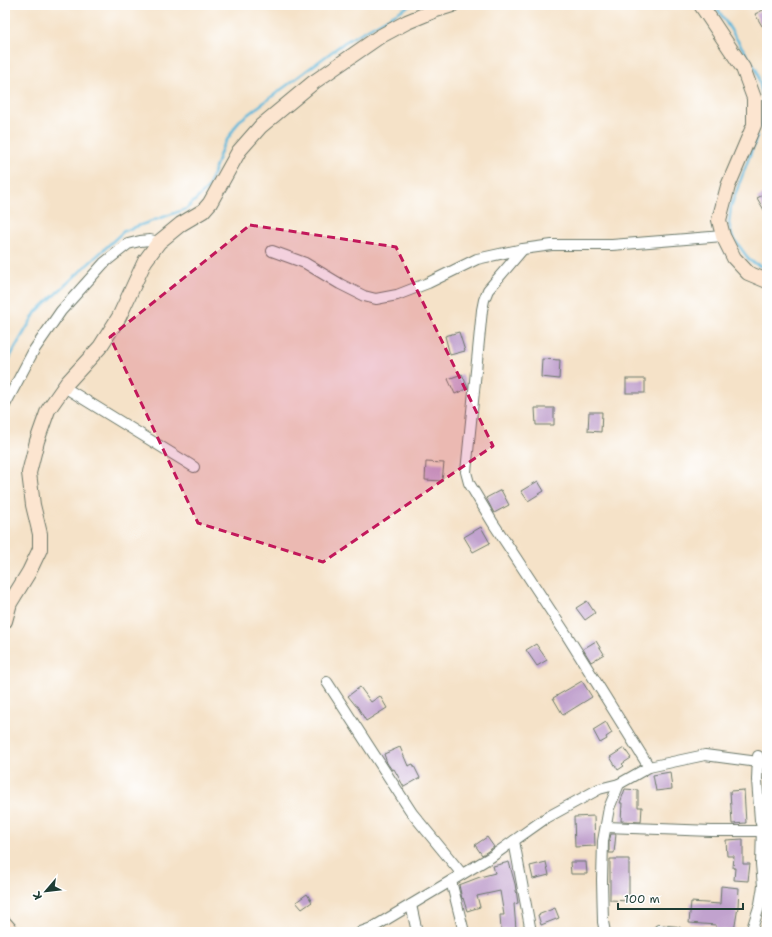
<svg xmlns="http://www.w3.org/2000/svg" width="772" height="937" font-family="'Shantell Sans',sans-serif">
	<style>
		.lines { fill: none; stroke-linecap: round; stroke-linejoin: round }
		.stream { stroke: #5eb8db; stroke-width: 2.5 }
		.building { fill: #c1a2ce }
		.street-casing { stroke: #6a7768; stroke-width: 12 }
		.secondary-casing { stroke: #6a7768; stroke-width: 16 }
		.street { stroke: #fff; stroke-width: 10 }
		.secondary { stroke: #fce5d0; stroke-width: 14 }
		.marked { fill: #c2185b; fill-opacity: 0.2; stroke: #c2185b; stroke-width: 3; stroke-dasharray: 8 5; stroke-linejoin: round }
	</style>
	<rect width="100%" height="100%" fill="#fff"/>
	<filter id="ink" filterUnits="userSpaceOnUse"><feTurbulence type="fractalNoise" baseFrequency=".025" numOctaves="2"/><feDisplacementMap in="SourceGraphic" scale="8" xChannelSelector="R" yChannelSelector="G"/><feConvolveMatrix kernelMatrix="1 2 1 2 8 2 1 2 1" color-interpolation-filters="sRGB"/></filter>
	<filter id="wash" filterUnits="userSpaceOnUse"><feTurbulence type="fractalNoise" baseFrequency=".012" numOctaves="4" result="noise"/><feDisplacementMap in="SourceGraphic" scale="16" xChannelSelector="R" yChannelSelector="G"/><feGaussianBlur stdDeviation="0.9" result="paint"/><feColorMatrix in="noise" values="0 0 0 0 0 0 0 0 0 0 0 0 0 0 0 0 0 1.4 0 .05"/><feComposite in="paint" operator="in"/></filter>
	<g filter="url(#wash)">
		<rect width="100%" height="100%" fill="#f5e2c8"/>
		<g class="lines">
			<!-- stream -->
			<g class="stream">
				<polyline points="715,5 757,71 763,99 761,123 760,127"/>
				<polyline points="757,136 731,206 729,223 732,236 750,261 767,269"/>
				<polyline points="5,367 15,348 36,312 124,231 186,209 208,188 222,148 239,121 345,42 409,6 413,5"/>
			</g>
		</g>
		<g id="blocks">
			<!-- building -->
			<g class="building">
				<polygon points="767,8 767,23 762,26 755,14"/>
				<polygon points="767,193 767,215 757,198"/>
				<polygon points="459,332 465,351 450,355 445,336"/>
				<polygon points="542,359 560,360 559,379 541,377"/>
				<polygon points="462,374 468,388 455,394 448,379"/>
				<rect x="626" y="379" width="19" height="14"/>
				<polygon points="535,408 554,408 554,425 536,425"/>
				<polygon points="589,412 602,412 601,432 588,431"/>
				<polygon points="426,462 444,463 442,481 425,480"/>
				<polygon points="538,481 544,491 528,501 521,491"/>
				<polygon points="501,490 509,505 494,513 486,498"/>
				<polygon points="481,527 490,543 473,552 464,537"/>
				<polygon points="587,601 595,613 585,620 576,608"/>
				<polygon points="596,641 604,654 591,662 583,649"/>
				<polygon points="536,644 547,660 537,666 526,650"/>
				<polygon points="582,681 592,697 563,715 553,698"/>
				<polygon points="360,687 371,702 380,696 387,708 366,721 357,706 356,706 348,696"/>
				<polygon points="606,722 612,733 606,737 607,739 600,743 593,730"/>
				<polygon points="400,747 408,766 413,764 420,778 404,787 394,769 392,770 387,763 384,754"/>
				<polygon points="624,748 631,758 622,764 624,766 618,770 610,757"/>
				<polygon points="670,772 672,789 656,791 653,775"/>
				<polygon points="625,789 638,790 638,807 642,807 641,822 621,821 622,803 620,803"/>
				<polygon points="744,790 746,823 732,824 730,791"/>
				<polygon points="594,816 595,846 575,847 574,817"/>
				<polygon points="611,834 616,834 614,853 609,853 609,842"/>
				<polygon points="487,837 494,847 482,855 475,845"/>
				<polygon points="743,839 743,864 750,864 748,881 734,880 735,868 733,868 734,856 727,856 726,840"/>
				<polygon points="610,859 629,859 629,901 610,900"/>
				<polygon points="509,862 515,884 518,903 514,904 516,929 501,930 500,915 504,915 500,891 477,896 480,907 467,911 463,898 462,899 459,885 480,877 495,873 493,866"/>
				<polygon points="546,862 549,875 533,879 530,866"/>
				<polygon points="570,862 586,862 587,874 571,874"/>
				<polygon points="721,886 739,888 738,907 734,931 716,929 716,925 689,923 691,902 720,904"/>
				<polygon points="307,894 312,902 302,909 296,902"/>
				<polygon points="555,908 559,918 541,925 538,915"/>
			</g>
		</g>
	</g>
	<g filter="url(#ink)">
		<use href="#blocks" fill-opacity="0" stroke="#6a7768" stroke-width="1"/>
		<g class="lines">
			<defs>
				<g id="street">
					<polyline points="523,249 488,290 484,300 482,310 466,472 469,483 493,523 566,634 649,767"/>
					<polyline points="272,251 305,263 340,284 364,296 376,299 397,295 428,283 477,259 523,249 552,245 612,245 723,236"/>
					<polyline points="64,387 194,467"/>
					<polyline points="5,405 34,350 61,311 104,263 128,244 140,241 150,240 159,242"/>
					<polyline points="327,682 412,813 462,874"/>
					<polyline points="606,827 712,831 762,831"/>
					<polyline points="514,841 531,932"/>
					<polyline points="451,881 464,932"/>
					<polyline points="411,905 417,932"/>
					<polyline points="659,930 677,932"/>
					<polyline points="361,932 372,928 491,857 546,818 599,789 619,784"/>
					<polyline points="605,932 603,922 602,880 603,841 609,808 619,784 649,767 705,755 758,762 767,764"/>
					<polyline points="751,932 760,904 763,886 761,864 762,827 760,820 757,780 758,756"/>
				</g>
				<g id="secondary">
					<polyline points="701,5 743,68 754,98 754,125 728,186 719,220 723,236 734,258 748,273 767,281"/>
					<polyline points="5,621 10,603 29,572 40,549 40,534 33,505 29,473 37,441 48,410 67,383 100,347 119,317 145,261 159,242 181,224 203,211 210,203 239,151 261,126 314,82 379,37 407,22 436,10 452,5"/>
					<polyline points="5,924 12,932"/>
				</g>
			</defs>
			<!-- street casing -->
			<use href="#street" class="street-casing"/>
			<!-- secondary casing -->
			<use href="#secondary" class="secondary-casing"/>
			<!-- street -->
			<use href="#street" class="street"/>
			<!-- secondary -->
			<use href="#secondary" class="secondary"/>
		</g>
	</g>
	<!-- marked area -->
	<path class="marked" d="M250,225l146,22 97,199 -170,116 -125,-39 -88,-186z"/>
	<!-- margin -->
	<rect width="772" height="937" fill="none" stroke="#fff" stroke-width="20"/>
	<!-- north arrow -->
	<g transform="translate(46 891) rotate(242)" stroke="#ffffff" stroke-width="3" paint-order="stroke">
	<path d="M0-3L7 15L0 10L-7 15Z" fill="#1f3d34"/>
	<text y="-6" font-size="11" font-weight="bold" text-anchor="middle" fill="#1f3d34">K</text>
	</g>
	<!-- scale -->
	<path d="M618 903v6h125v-6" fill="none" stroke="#1f3d34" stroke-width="2"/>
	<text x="624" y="903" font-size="12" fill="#1f3d34" stroke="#ffffff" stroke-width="3" paint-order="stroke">100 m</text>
</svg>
